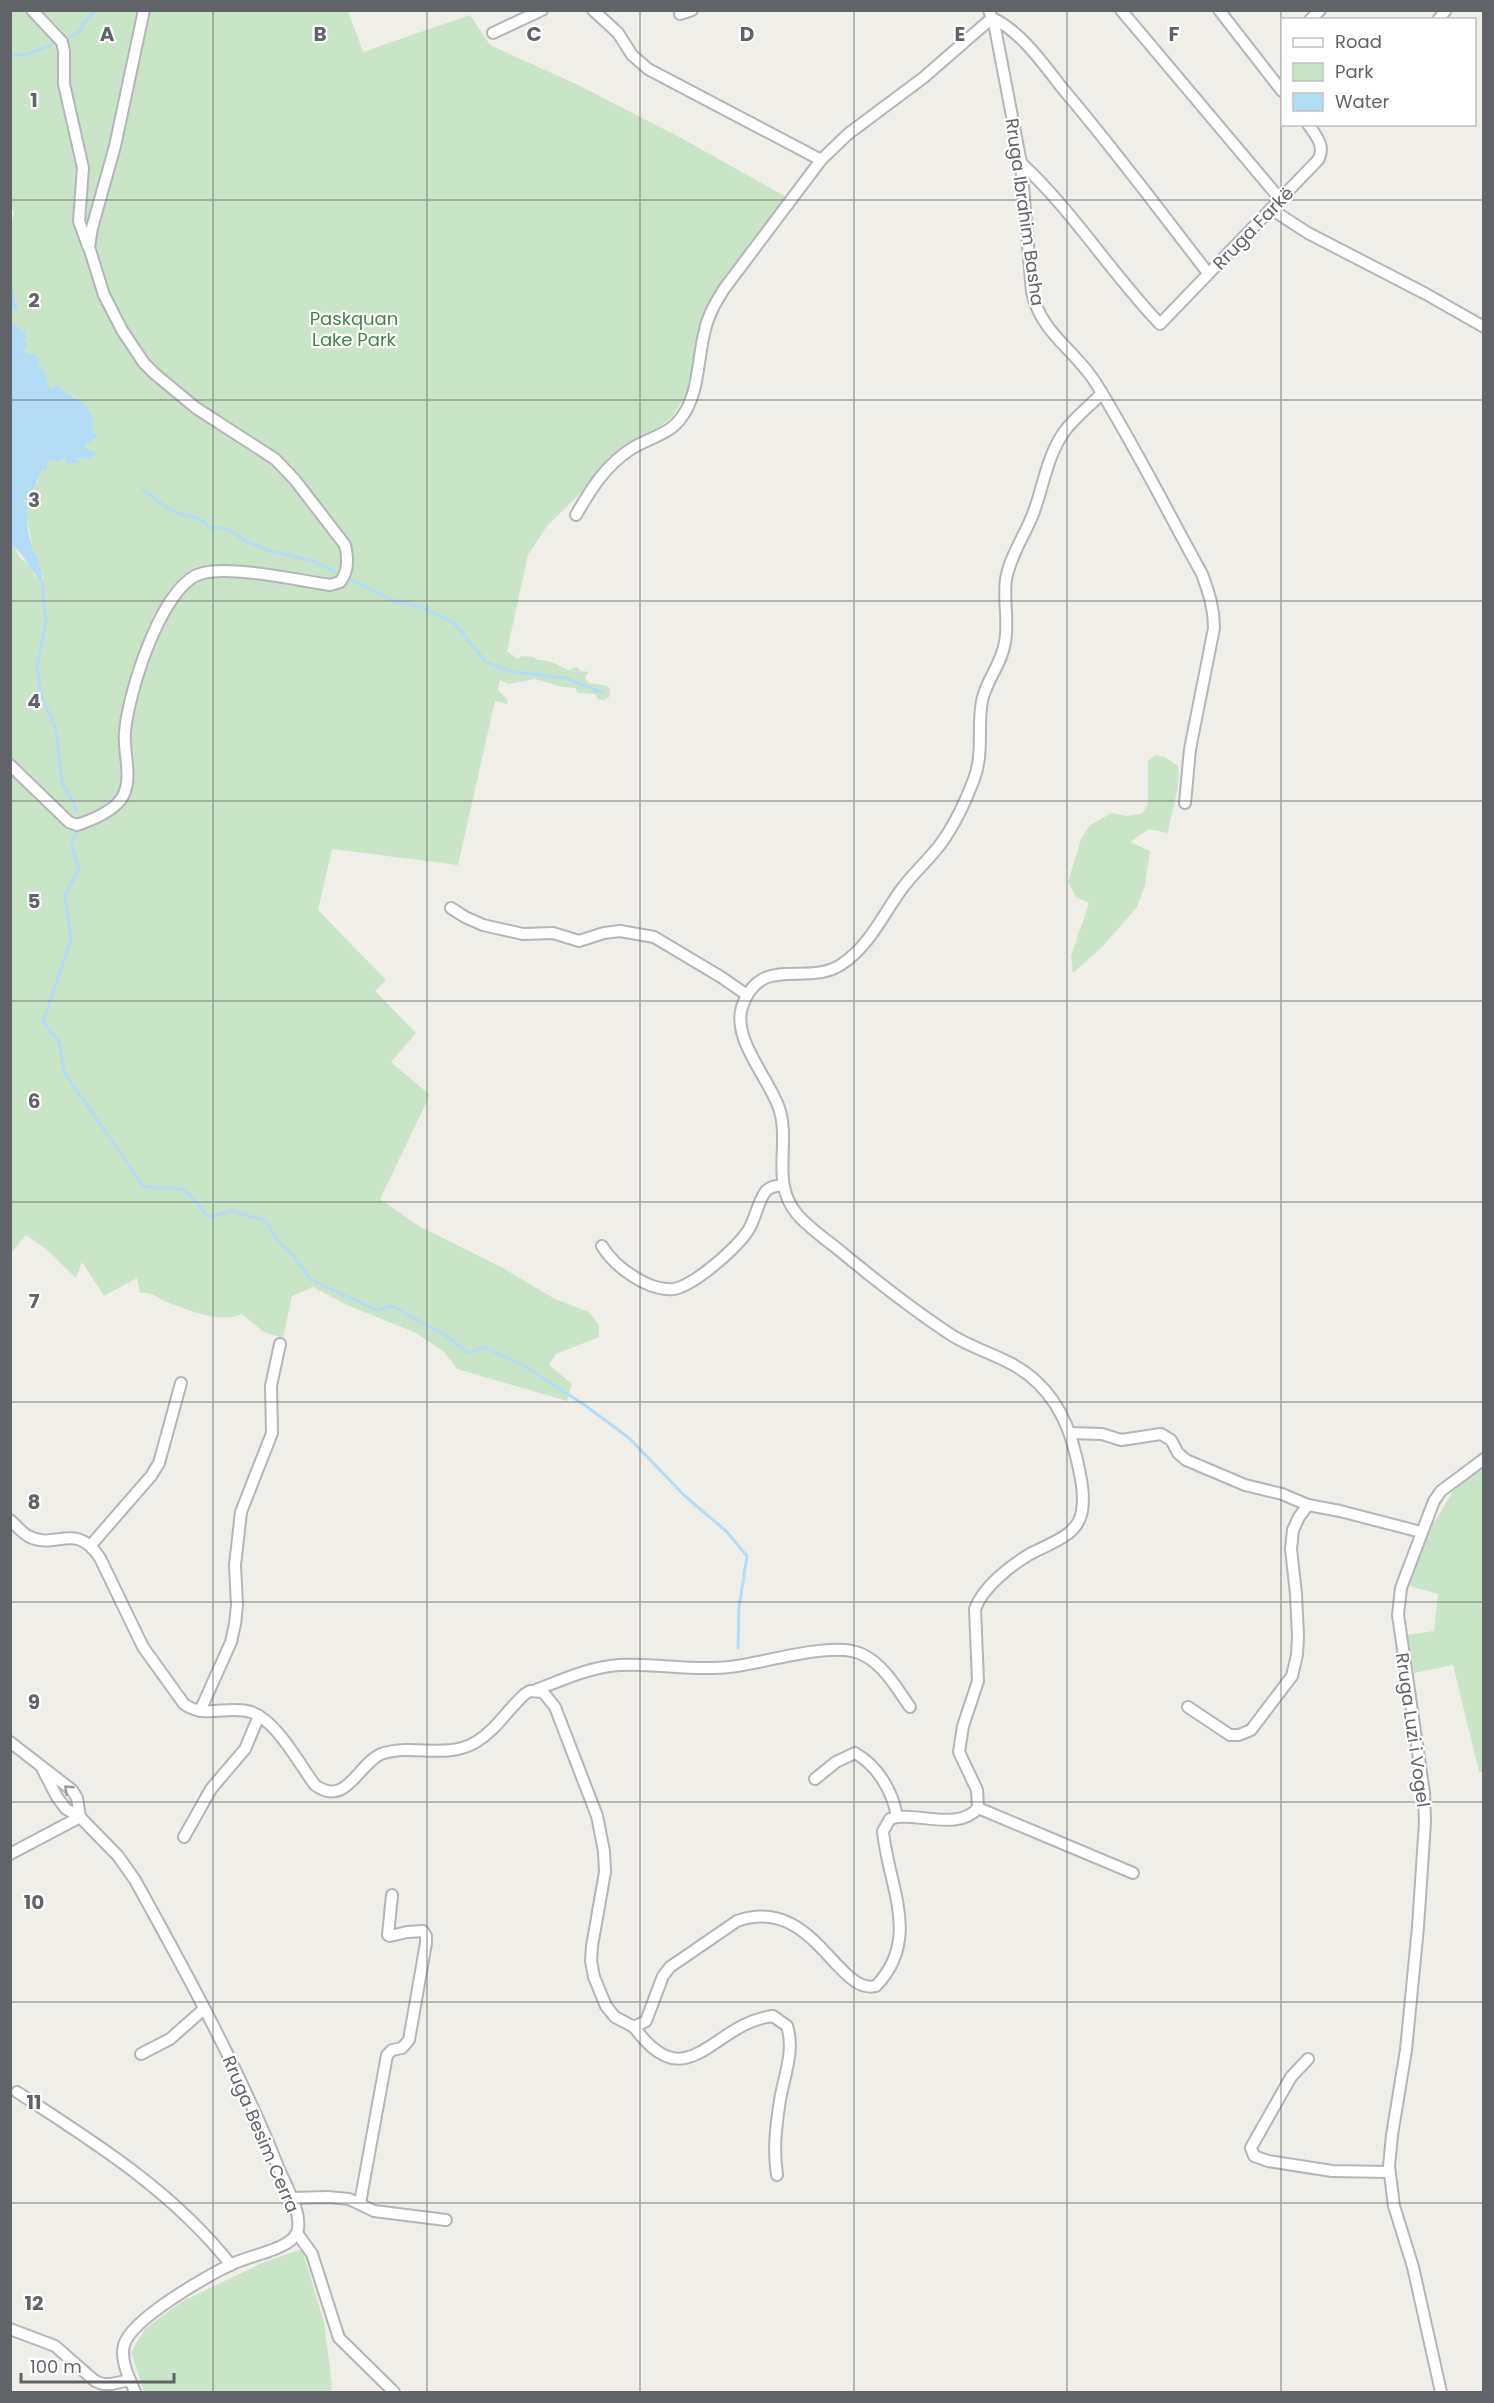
<svg xmlns="http://www.w3.org/2000/svg" width="1494" height="2403" font-family="Poppins,sans-serif">
	<style>
		.green { fill: #cae4c8 }
		.water { fill: #b3ddf6 }
		.lines { fill: none; stroke-linecap: round; stroke-linejoin: round }
		.stream { stroke: #b3ddf6; stroke-width: 3 }
		.minor-casing { stroke: #b3b5b9; stroke-width: 14 }
		.minor { stroke: #fff; stroke-width: 10 }
		.oneway { stroke: #989a9c }
		.grid { fill: none; stroke: #606367; stroke-width: 1.5; stroke-opacity: 0.55 }
		.labels { text-anchor: middle; dominant-baseline: central; stroke-width: 4.5; stroke-linejoin: round; paint-order: stroke }
		.street-label { font-size: 18px; fill: #606367; stroke: #fff }
		.park-label { font-size: 18px; fill: #428541; stroke: #fff }
		.grid-label { font-size: 20px; text-anchor: middle; font-weight: bold; fill: #606367; stroke: #fff; stroke-width: 4.5; stroke-linejoin: round; paint-order: stroke }
	</style>
	<rect width="100%" height="100%" fill="#f0eee9"/>
	<!-- green -->
	<g class="green">
		<path d="M11,11h337l15,41 107,-37 20,30 86,39 107,55 107,60 -69,87 -31,102 -18,29 -73,58 -52,51 -19,29 -21,96 11,8 3,-3 12,1 5,3c10,-1 20,5 30,10l8,-3 5,4 8,1 -4,5 4,6 19,3 2,4 -1,7 -5,3 -6,-1 -3,-5 -17,-1 -3,-5 -13,-1 -27,-8 -27,5 -8,-4 -2,10 10,10 -1,4 -12,-3 -37,164 -126,-16 -14,61 68,70 -11,11 41,42 -25,29 39,33 -50,104 39,27 84,42 52,31 34,13 10,13v12l-43,17 -7,11 23,19 -5,17 -110,-32 -13,-17 -28,-19 -69,-28 -34,-18 -21,9 -9,42 -19,-6 -22,-18c-22,10 -54,-4 -75,-12 -12,-5 -13,-10 -27,-9l-3,-15 -33,18 -22,-34 -6,16 -30,-29 -20,-14 -15,18v-707l2,-1 8,14 9,6 4,10 8,7 1,-6 -11,-30 -5,-28 1,-10 -6,-7 6,-3 6,-15 4,-1 2,-9 7,-8v-3l8,-3 12,1 -1,4 13,-1 -7,-5 16,1 9,-4 -12,-7 1,-6 9,-6 -3,-8 1,-11 -19,-21 -12,-5 -5,-7 -4,4 -4,-1 -12,-23v-8l-2,-2h-7c-5,-11 -4,-12 -2,-23l-4,-1 -10,-7v-13l7,-1 -4,-7 1,-3 -3,-4 -2,-20 3,-1 -3,-13v-43h2l1,-7 -4,-2z"/>
		<path d="M1155,755l10,2 13,9c3,23 -7,45 -10,67l-19,-4 -19,13 20,9 -5,34 -8,22 -35,40 -29,26 -2,-17 18,-53 -13,-6 -8,-15 13,-43 9,-14 22,-12 15,3 14,-2 7,-9v-44z"/>
		<polygon points="1483,1465 1483,1772 1479,1772 1453,1665 1414,1673 1406,1635 1434,1631 1438,1594 1410,1586 1427,1534 1457,1485"/>
		<polygon points="302,2249 324,2322 332,2384 331,2392 144,2392 131,2352 145,2329 181,2302 262,2263"/>
	</g>
	<!-- water -->
	<path class="water" d="M11,261l3,13 -3,1c1,13 5,26 8,34l-7,2v12l10,7h4v8l-2,2 3,6 -2,3 3,5h7l6,8 -4,2 4,6h3l5,17 4,1 3,-5c10,13 33,17 37,36 1,4 -1,10 0,14h3v5l-5,5 -5,-1 -1,6 14,6 -11,5 -14,-1 7,5 -15,1v-4l-5,-1 -6,4v-4l-8,3v8h-5l-13,29 -6,1 5,8c-2,12 0,27 4,38 4,11 12,25 10,37 -10,-10 -21,-35 -31,-37z"/>
	<g class="lines">
		<!-- stream -->
		<g class="stream">
			<polyline points="66,40 80,31 83,24 96,10"/>
			<polyline points="10,56 28,54 51,45"/>
			<path d="M143,490c11,6 21,18 32,22 14,6 24,3 34,15l19,2 18,12 21,9 49,12 19,10"/>
			<polyline points="348,578 392,600 421,607 454,623 486,662 512,672 566,678 603,693"/>
			<polyline points="42,583 46,622 37,666 41,695 56,729 62,783 74,803 76,811"/>
			<polyline points="80,827 71,844 79,869 65,895 71,940 43,1022 59,1042 64,1072 144,1187 184,1189 209,1217 231,1211 266,1221 277,1240 293,1255 311,1280 377,1310 392,1306 445,1335 469,1353 483,1347 523,1365 586,1406 629,1438 685,1496 726,1531 747,1556 739,1607 738,1648"/>
		</g>
		<defs>
			<g id="minor">
				<polyline points="32,10 62,42 64,51 64,84 83,168 79,221 88,246"/>
				<polyline points="593,10 618,33 632,55 648,69 821,160"/>
				<path d="M989,10l6,18 26,135 11,129c9,42 44,58 65,93 38,61 70,126 105,189 7,19 12,34 12,54l-24,121 -5,54"/>
				<polyline points="1121,10 1280,199"/>
				<polyline points="1219,10 1282,91"/>
				<polyline points="680,14 692,10"/>
				<polyline points="1310,20 1320,10"/>
				<polyline points="1438,20 1446,10"/>
				<polyline points="493,33 542,10"/>
				<path d="M1021,163c52,48 90,110 139,161l158,-164c8,-14 -2,-24 -10,-36"/>
				<polyline points="1271,209 1308,233 1426,294 1484,327"/>
				<path d="M576,515c15,-26 29,-49 55,-66 17,-11 38,-14 50,-31 19,-25 16,-59 24,-88 3,-15 11,-28 19,-41l97,-129 27,-26 75,-56 69,-60c29,13 52,47 71,71 51,60 97,122 145,184"/>
				<path d="M10,765l59,57 8,3c15,-5 38,-14 46,-29 10,-19 0,-44 2,-64 3,-38 37,-150 78,-159 30,-7 94,7 127,12l10,-3c9,-11 8,-25 5,-37l-50,-65 -20,-21 -79,-51 -41,-34 -11,-11 -22,-33 -18,-35 -15,-48 3,-19 23,-82 29,-136"/>
				<polyline points="451,908 465,917 483,925 523,934 553,933 579,941 604,933 620,931 654,937 721,977 747,995"/>
				<path d="M602,1246c9,15 26,28 41,36 10,5 20,8 31,7 21,-4 64,-42 75,-60 7,-12 9,-28 17,-38 5,-5 10,-5 17,-6"/>
				<polyline points="1070,1433 1102,1434 1121,1440 1161,1434 1171,1440 1178,1453 1186,1460 1245,1485 1282,1494 1308,1505 1340,1511 1421,1532"/>
				<path d="M10,1520c6,5 11,12 18,16 28,15 47,-16 72,22l43,89 41,57c20,15 45,1 67,8 26,9 48,52 64,73 31,23 43,-21 66,-31 31,-11 65,6 95,-12 20,-12 32,-33 49,-48l5,-3 13,1 12,15 42,109 7,35 1,21 -13,74 -1,15 3,16 12,29 9,11 19,10 12,-6 17,-45 7,-9 67,-46c76,-27 100,75 139,65 46,-48 12,-100 7,-155l7,-12 7,-2c24,-3 63,13 81,-9l-1,-18 -18,-38 4,-26 15,-45 -3,-72c8,-22 35,-43 55,-55 20,-11 48,-18 52,-43 3,-18 -2,-38 -6,-55 -9,-40 -29,-74 -66,-93 -19,-10 -39,-16 -57,-27 -40,-26 -78,-56 -114,-86 -14,-11 -30,-22 -42,-36 -27,-32 -6,-70 -18,-106 -11,-31 -47,-69 -37,-101 19,-55 65,-19 100,-43 28,-19 40,-48 59,-74 12,-17 29,-31 41,-48 13,-18 24,-42 32,-63 10,-26 3,-52 8,-78 4,-21 20,-37 23,-59 4,-21 -2,-42 1,-63 4,-23 19,-44 27,-65 10,-26 14,-58 31,-82 10,-14 26,-26 38,-39"/>
				<polyline points="91,1545 151,1476 159,1463 181,1383"/>
				<path d="M536,1690c26,-10 54,-23 83,-25 37,-2 74,6 110,2 35,-4 90,-22 123,-16 28,6 43,35 58,56"/>
				<polyline points="1188,1707 1230,1735 1239,1735 1251,1730 1292,1676 1297,1655 1298,1636 1296,1594 1291,1549 1293,1530 1299,1517 1308,1505"/>
				<polyline points="200,1711 231,1642 235,1624 237,1605 235,1565 241,1512 272,1433 271,1386 280,1344"/>
				<polyline points="10,1742 72,1790 77,1798 80,1817"/>
				<path d="M43,1770l14,27 9,12 14,8 38,39 17,24c52,94 104,189 144,289 7,17 22,42 19,60 -1,6 -6,11 -11,14 -16,10 -38,13 -55,21 -25,12 -101,55 -108,81 -4,15 5,33 11,47"/>
				<path d="M815,1779l21,-17 19,-9c23,13 38,39 42,64"/>
				<polyline points="978,1808 1133,1873"/>
				<polyline points="184,1837 211,1789 245,1749 259,1716"/>
				<polyline points="10,1854 80,1817"/>
				<path d="M634,2027c54,74 78,-4 139,-11l14,10c8,25 -3,50 -7,74 -4,26 -7,50 -3,75"/>
				<polyline points="141,2054 170,2039 204,2009"/>
				<polyline points="1308,2059 1291,2077 1253,2144 1251,2148 1254,2156 1268,2161 1332,2171 1389,2172"/>
				<path d="M17,2092c77,50 156,99 214,173"/>
				<polyline points="291,2198 328,2197 349,2199 374,2211 446,2220"/>
				<polyline points="360,2203 387,2055 392,2050 402,2048 409,2040 426,1943 426,1936 423,1931 407,1932 390,1936 388,1935 392,1895"/>
				<polyline points="297,2233 312,2254 339,2338 394,2392"/>
				<polyline points="10,2329 55,2346 95,2381 103,2384 111,2384 130,2380"/>
				<polyline points="1441,2392 1413,2267 1394,2206 1389,2166 1392,2135 1406,2050 1418,1927 1425,1822 1424,1793 1398,1615 1401,1588 1434,1501 1441,1491 1484,1459"/>
			</g>
		</defs>
		<!-- minor casing -->
		<use href="#minor" class="minor-casing"/>
		<!-- minor -->
		<use href="#minor" class="minor"/>
	</g>
	<!-- one-way arrows -->
	<defs><path id="oneway-chevron" d="M-2-3.5L2.5 0L-2 3.5" fill="none" stroke-width="1.6" stroke-linecap="round" stroke-linejoin="round" transform="scale(1.5)"/></defs>
	<use class="oneway" href="#oneway-chevron" transform="translate(68 1789) rotate(-137)"/>
	<!-- grid -->
	<path class="grid" d="M213,10v2382M427,10v2382M640,10v2382M854,10v2382M1067,10v2382M1281,10v2382M10,200h1474M10,400h1474M10,601h1474M10,801h1474M10,1001h1474M10,1202h1474M10,1402h1474M10,1602h1474M10,1802h1474M10,2002h1474M10,2203h1474"/>
	<g class="labels">
		<!-- street labels -->
		<g class="street-label">
			<text transform="translate(1025 212) rotate(82)">Rruga Ibrahim Basha</text>
			<text transform="translate(1253 228) rotate(-46)">Rruga Farkë</text>
			<text transform="translate(1413 1730) rotate(82)">Rruga Luzi i Vogel</text>
			<text transform="translate(261 2134) rotate(67)">Rruga Besim Cerra</text>
		</g>
		<!-- park labels -->
		<g class="park-label">
			<text x="354" y="318">Paskquan<tspan x="354" dy="21">Lake Park</tspan></text>
		</g>
	</g>
	<g class="grid-label">
		<text x="107" y="41">A</text>
		<text x="320" y="41">B</text>
		<text x="534" y="41">C</text>
		<text x="747" y="41">D</text>
		<text x="960" y="41">E</text>
		<text x="1174" y="41">F</text>
		<text x="34" y="107">1</text>
		<text x="34" y="307">2</text>
		<text x="34" y="507">3</text>
		<text x="34" y="708">4</text>
		<text x="34" y="908">5</text>
		<text x="34" y="1108">6</text>
		<text x="34" y="1308">7</text>
		<text x="34" y="1509">8</text>
		<text x="34" y="1709">9</text>
		<text x="34" y="1909">10</text>
		<text x="34" y="2109">11</text>
		<text x="34" y="2310">12</text>
	</g>
	<!-- border -->
	<rect width="1494" height="2403" fill="none" stroke="#606367" stroke-width="24"/>
	<!-- legend -->
	<rect x="1281" y="18" width="195" height="108" fill="#ffffff" stroke="#bfc1c2" stroke-width="1.5"/>
	<rect x="1293" y="38" width="30" height="9" fill="#ffffff" stroke="#bfc1c2" stroke-width="1.5"/>
	<text x="1335" y="48" font-size="18" fill="#606367">Road</text>
	<rect x="1293" y="63" width="30" height="18" fill="#cae4c8" stroke="#bfc1c2" stroke-width="1.5"/>
	<text x="1335" y="78" font-size="18" fill="#606367">Park</text>
	<rect x="1293" y="93" width="30" height="18" fill="#b3ddf6" stroke="#bfc1c2" stroke-width="1.5"/>
	<text x="1335" y="108" font-size="18" fill="#606367">Water</text>
	<!-- scale -->
	<path d="M21 2373v9h153v-9" fill="none" stroke="#606367" stroke-width="3"/>
	<text x="30" y="2373" font-size="18" fill="#606367" stroke="#ffffff" stroke-width="4.5" paint-order="stroke">100 m</text>
</svg>
